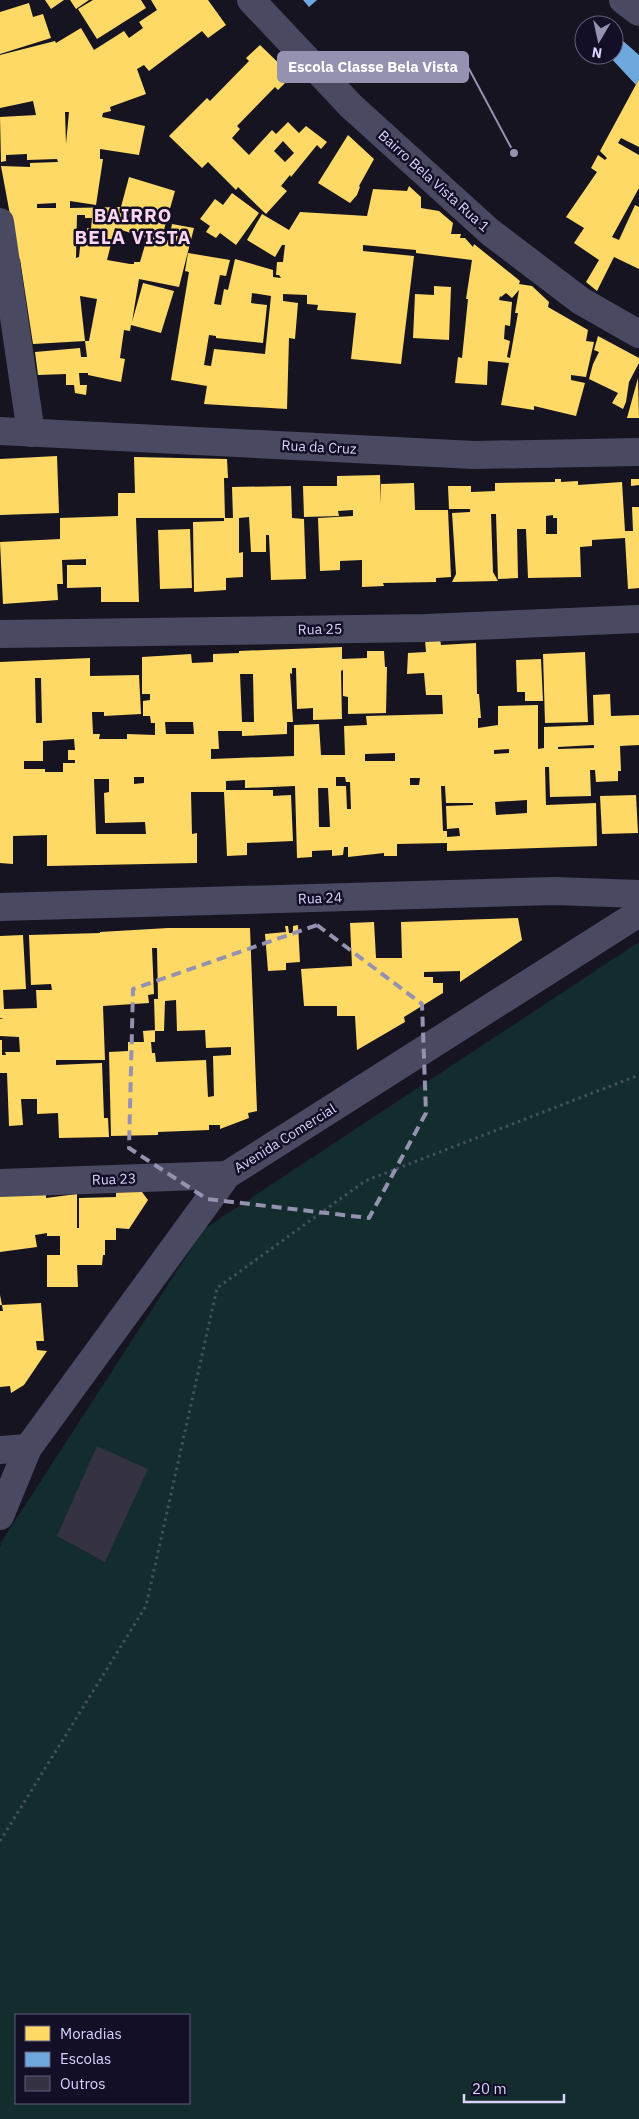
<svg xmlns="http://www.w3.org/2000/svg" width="639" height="2119" font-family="'IBM Plex Sans',sans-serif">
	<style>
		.green { fill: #132c2d; fill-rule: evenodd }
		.homes { fill: #ffd966; fill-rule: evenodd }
		.schools { fill: #6fa8dc }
		.building { fill: #343243 }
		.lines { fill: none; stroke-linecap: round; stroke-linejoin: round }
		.path { stroke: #44505f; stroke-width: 3; stroke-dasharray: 2.5 4; stroke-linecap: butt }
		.minor { stroke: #4a4962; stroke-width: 28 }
		.marked { fill: none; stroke: #9591b1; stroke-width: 4; stroke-dasharray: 10 6; stroke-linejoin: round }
		.labels { text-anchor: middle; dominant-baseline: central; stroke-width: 5; stroke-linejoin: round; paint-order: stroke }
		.street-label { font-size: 14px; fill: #d9d4ff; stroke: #130f26 }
		.district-label { font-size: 19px; font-weight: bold; letter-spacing: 1px; fill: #ffd6f0; stroke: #130f26 }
		.leader { fill: none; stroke: #9591b1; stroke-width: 2 }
		.callout-dot { fill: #9591b1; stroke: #130f26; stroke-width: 2 }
		.callout { fill: #9591b1; stroke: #9591b1; stroke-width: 2 }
		.callout-label { font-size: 15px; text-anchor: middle; font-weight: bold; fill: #fff }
	</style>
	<rect width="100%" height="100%" fill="#161421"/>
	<!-- green -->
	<path class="green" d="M639,942v1177h-639v-572l2,-6 202,-312zM16,2015h173v88h-173z"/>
	<!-- homes -->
	<g class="homes">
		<polygon points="45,0 64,0 51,9"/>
		<polygon points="70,0 89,0 76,9"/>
		<polygon points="93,0 141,0 146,8 97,39 78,9"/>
		<path d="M151,0h57l18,25 -18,13 -6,-7 -53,40 -5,-6 -7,4 9,25 -36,13 1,4 -8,2 -1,4 43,9 -6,29 -39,-6v10h3l-7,46 -26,-4v7l51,-1 8,-30 46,14 -14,49h8l3,-16 22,4 -15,59 -40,-8 -7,43 11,-39 31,8 -13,42 -30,-8 -1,6 -6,-1 -4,28 5,1 -4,23 -33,-7v-2h-9l1,12h7l-1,10 -11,-2 -1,-8h-8v-11l-28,1 -3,-23 45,-4 1,9h6l-2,-16h4l8,-42 -17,-3 5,45 -52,3 -13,-85 -2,-1 -17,-92 29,1v-4l28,-1 -1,-3 -30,1v-6l-21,1v6l-5,1 -1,-45 36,-2 -3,-14 -33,7v-53l55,-14 1,2 25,-15 13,22 30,-19 5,7 14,-10 -4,-6 18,-12zM65,112h4l-3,32zM56,203v5h-19v-4zM77,215h8v3h7l-1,11 -4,-1v10h-6l-2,19 -3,1zM115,228l32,10 -7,24h-6v2h-4l-23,-4z"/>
		<polygon points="29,3 33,17 43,14 51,38 0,54 0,12"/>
		<path d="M260,45l32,31 -14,14 -3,-3 -38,39 3,3 -8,9 17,17 23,-25 4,4 12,-12 11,11 7,-7 21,16 -6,7 -4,-4 -26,32 -1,-2 -9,11 6,5 -21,23 -28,-27 -2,3 -28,-28 -6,6 -33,-32 38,-38 3,3 39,-40 -3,-3zM283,141l11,12 -9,9 -11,-11z"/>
		<polygon points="639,79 639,147 621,138 618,143 639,155 639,188 612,237 619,240 635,205 639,207 639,269 614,257 597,291 586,282 599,260 574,243 584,228 566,217 597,172 591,168 598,155 605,160 607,158 600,151"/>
		<polygon points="348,135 374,159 359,186 360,187 357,195 350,203 318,183"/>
		<path d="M409,186l12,11v11l18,3 14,12 -2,11h10l-1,4h5l8,9 1,-3 46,37 -1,3 13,2 17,16 -1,5 40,23 -2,11 8,1 -8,35 -15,-2v5l14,3 -9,33 -42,-10v4l-33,-5 8,-42 -21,-2 -1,24 -32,-2 3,-26 4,1 6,-59h-2l6,-39 -56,-7v-3l-53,-5v6l51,5 -13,108 -50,-5 5,-46 -39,-3 1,-5 -11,-1v-9l-24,-1v7l15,2 -3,36 -6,-1 -2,71 -83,-5 3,-18 -36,-6 18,-108 -4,-1 3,-18 42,7 -4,16 -6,-1 -6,29 7,1 3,-16 4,1 7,-31 38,11v7l8,1 -2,-3h-3l1,-13h6l2,-17h-3l-7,12 -28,-17 15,-26 27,16 11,-18 67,4 6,-27 34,2zM519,290l-4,23h3l-8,45 -3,-1 3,-16 -6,-2 1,-14 5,1 2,-24 -13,-2 1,-4 1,1 5,-4 6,5zM252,293l19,3 -6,58 -51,-5 -3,17 -7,-1 5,-30 7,1v2l47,5 4,-38 -16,-2z"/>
		<polygon points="232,193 259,213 236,245 220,233 216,238 206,232 210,226 200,219 215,199 223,205"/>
		<polygon points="434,286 451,287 449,340 413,338 415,294 434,295"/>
		<polygon points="598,336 639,358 639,363 629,382 626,402 623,409 612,403 618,393 589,379 593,364 599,352 594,350"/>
		<polygon points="638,378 639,418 627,418"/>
		<polygon points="57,456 59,513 0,515 0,459"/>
		<polygon points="134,457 227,459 228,478 224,478 225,518 136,518 139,602 101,602 101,587 67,588 67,565 86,565 86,559 62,560 63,584 57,584 58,600 3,604 0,542 60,539 60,518 118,516 118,493 135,493"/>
		<polygon points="380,475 381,505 381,484 414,483 415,510 448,510 451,577 436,578 436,582 383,583 384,586 362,587 362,560 340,561 340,570 320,571 318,518 353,516 353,510 338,511 339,516 304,517 303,486 337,486 337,476"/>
		<path d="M555,479h6v3l17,-1v4l44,-3 3,49h8l-1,-24h7v81l-11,1 -3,-51 -33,2v6l-12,1 1,30 -53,1 -2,-49h-9l1,49 -20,1 -2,-65h-5l2,58 5,9 -46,1 4,-8 -4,-61 18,-1v-3h-21l-1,-23h23v6l24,-1v-8l60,-1zM553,515v3h4v16h-11v-18z"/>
		<polygon points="631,479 639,479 639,485 631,486"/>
		<polygon points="291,486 292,518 304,519 306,579 271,580 269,535 266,535 266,552 251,552 249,517 239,518 239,553 243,552 243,577 226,578 226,590 194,592 193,522 224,521 224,518 233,518 232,487"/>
		<polygon points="190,529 192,588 160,589 158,530"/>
		<path d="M440,639l1,6 35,-2 1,51h2l2,24h-3v10l20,-3v-19l40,-1v44l6,-1v-21l50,-2 -1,-30 17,-1 1,22 28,-1v30l-19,1 1,25h-3v10l-22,1 -1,-12h-5l1,26 -41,1 -1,-30h-4l1,38 50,-2 1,43 -150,5v-8l-50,1v12h-13v-3l-36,4v-10h-4l-1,8 -11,1v-6l-20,1v6l-15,1 -2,-72 -50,2v-8l-19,1v9h47v6l18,-1 2,46 -46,2v12l-20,1 -3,-64h-33l1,42 5,-1v30l-150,3v-31l-34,1v28l-13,-1v-201l90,-4v18l49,-1 2,39 -37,2v-4h-12l1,22h7l-1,5h28v-5l28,1v-12h-4l-1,-7h-7v-15l7,-1v-6h-8v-37l49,-3 1,9 21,-1v-8l26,-1v-2l103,-4v12l25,-1v-7h17l1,16h2l-1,46 -38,1v-17l-5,-1v-26l-2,1 1,48 -29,1v-12l-16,1 -1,-41h-4v6l-2,-1 3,49h-6v12l-45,2v-5h-24l1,18h-8v10l83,-3v-31l25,-1 2,31h24l-1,-29 23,-1 -1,-9 77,-2 -1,-19h-16l-2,-22 -17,1 1,-21 18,-1 -1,-12zM240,674h13l1,48h-12zM35,678h6l1,45h-6zM165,722h28l1,12h-28zM74,739l1,11h-7v10h7v3h-12v9h-18v-3h-21v-8h19v-20zM594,745v3l-36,1v-2zM509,749v4l-15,1v-4zM395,753v8h-30v-7zM134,777h10v6l-10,1zM336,777h9l1,5h4l1,27h-4l-1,-23h-10zM410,778h10l-1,7h-9zM94,779h15v13l-5,1 1,30 40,-1 1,12h-50zM441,786h4l1,17h27v2l-27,1 1,23 12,-1 1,8 -13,1v-6h-4zM318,788h10l2,39h-11zM527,800v13l-31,2 -1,-13z"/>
		<polygon points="585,652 588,722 545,723 543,654"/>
		<polygon points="541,659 543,701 525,701 525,692 517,692 516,660"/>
		<polygon points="636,795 638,833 602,834 600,796"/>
		<polygon points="518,918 522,940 460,982 460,971 424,972 424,977 433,977 433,983 443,983 443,993 404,1017 405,1022 357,1050 355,1016 337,1016 337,1006 304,1006 301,969 352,966 350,923 374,922 376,958 402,958 401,922"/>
		<polygon points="298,925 300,962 286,963 286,970 268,971 265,934 286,932 285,926 288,926 289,933 293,933 293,926"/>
		<polygon points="168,928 250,928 257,1111 248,1113 249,1118 220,1129 220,1125 209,1125 209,1130 158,1132 158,1135 111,1136 109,1052 128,1051 128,1042 144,1042 143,1031 155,1030 155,1042 151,1042 152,1053 155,1053 156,1062 206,1060 208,1097 214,1096 213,1056 231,1055 231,1047 206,1048 205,1030 177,1031 176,1000 165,1001 164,1031 155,1031 154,999 158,999 157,948 152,948 154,994 148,995 149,1003 103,1006 105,1060 56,1060 56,1065 102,1063 104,1118 108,1118 109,1137 59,1138 58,1113 37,1114 37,1099 21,1099 23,1125 9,1126 7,1073 0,1073 0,1040 2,1040 2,1055 6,1055 5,1052 20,1052 19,1037 0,1036 0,1019 4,1019 0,1018 0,936 23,935 26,989 3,990 4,1009 37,1008 36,990 52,990 51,984 31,985 29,935 100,933 100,932"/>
		<polygon points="46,1188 46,1198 77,1194 77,1228 79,1228 79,1198 116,1197 116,1188 139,1188 148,1200 129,1229 116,1228 116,1240 105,1240 105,1255 103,1255 102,1265 77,1265 78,1287 47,1287 47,1255 60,1255 60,1236 47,1236 47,1233 35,1235 37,1247 0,1252 0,1193"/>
		<polygon points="0,1295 2,1305 41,1303 44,1341 36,1341 37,1350 47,1351 24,1385 11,1393 10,1386 0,1387 0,1311 3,1311 2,1305 0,1305"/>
	</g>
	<!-- schools -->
	<g class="schools">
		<polygon points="303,0 317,0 309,7"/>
		<polygon points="614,33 639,55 639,79 636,85 608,55 614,55"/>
	</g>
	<!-- building -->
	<polygon class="building" points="97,1446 148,1469 105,1562 57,1536"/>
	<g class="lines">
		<!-- path -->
		<polyline class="path" points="0,1841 146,1606 217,1288 365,1181 639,1075"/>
		<!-- minor -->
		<g class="minor">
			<polyline points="251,0 351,106 490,232 581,301 639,334"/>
			<polyline points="623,0 639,12"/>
			<polyline points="0,222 31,433"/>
			<polyline points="0,431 474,455 639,452"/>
			<polyline points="0,634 426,628 639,619"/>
			<polyline points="0,907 555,891 639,894"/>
			<polyline points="0,1183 227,1175"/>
			<polyline points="0,1450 28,1448"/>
			<polyline points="0,1516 28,1448 227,1175 639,913"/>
		</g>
	</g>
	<!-- marked area -->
	<path class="marked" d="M317,925l105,79 4,109 -57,105 -162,-19 -78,-51 4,-159z"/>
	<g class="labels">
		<!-- street labels -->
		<g class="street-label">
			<text transform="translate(434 181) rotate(42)">Bairro Bela Vista Rua 1</text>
			<text transform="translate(319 447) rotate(3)">Rua da Cruz</text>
			<text transform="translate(320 629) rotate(-1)">Rua 25</text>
			<text transform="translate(320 898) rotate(-2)">Rua 24</text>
			<text transform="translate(285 1138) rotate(-32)">Avenida Comercial</text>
			<text transform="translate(114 1179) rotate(-2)">Rua 23</text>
		</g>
		<!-- district labels -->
		<g class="district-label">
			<text x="133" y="215">BAIRRO<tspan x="133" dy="22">BELA VISTA</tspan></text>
		</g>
	</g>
	<!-- callouts -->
	<path class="leader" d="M514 153L468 67"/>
	<circle class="callout-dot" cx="514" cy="153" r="5"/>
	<rect class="callout" x="278" y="52" width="190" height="30" rx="5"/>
	<g class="callout-label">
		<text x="373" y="72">Escola Classe Bela Vista</text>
	</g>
	<!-- legend -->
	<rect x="15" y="2014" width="175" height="90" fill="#130f26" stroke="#625e7d"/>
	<rect x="25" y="2026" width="25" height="15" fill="#ffd966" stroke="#625e7d"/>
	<text x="60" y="2039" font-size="15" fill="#d9d4ff">Moradias</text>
	<rect x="25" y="2052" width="25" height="15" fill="#6fa8dc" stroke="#625e7d"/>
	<text x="60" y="2064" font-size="15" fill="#d9d4ff">Escolas</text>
	<rect x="25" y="2076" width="25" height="15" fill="#343243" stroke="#625e7d"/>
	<text x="60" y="2089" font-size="15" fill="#d9d4ff">Outros</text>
	<!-- north arrow -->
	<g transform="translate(599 40) rotate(189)"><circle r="24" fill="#130f26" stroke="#625e7d"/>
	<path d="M0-4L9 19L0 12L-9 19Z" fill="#9591b1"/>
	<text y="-8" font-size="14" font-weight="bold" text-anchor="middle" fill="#d9d4ff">N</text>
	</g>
	<!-- scale -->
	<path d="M464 2094v8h100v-8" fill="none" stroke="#d9d4ff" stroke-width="2.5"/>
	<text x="472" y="2094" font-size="15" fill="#d9d4ff" stroke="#130f26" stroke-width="4" paint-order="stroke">20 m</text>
</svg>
